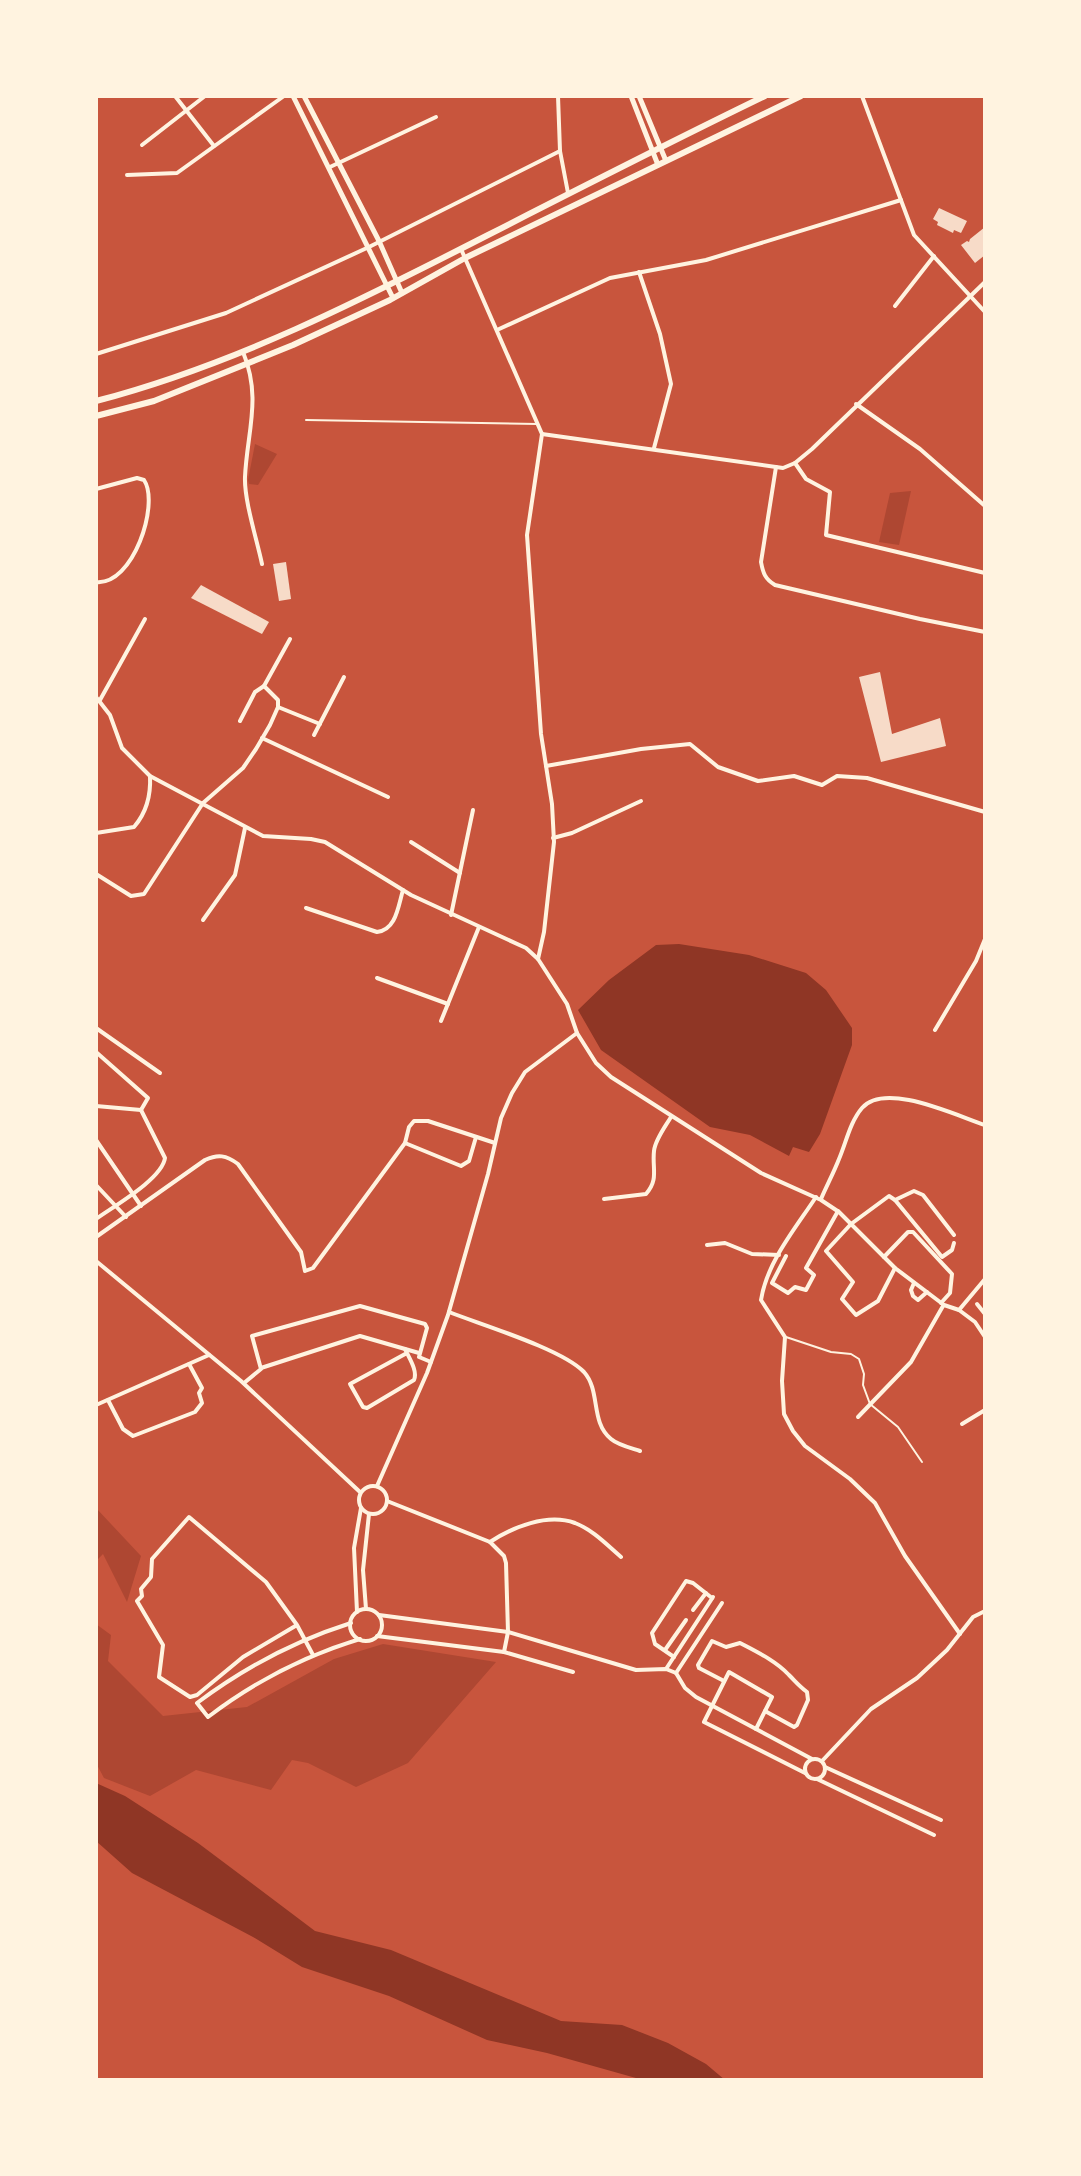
<svg xmlns="http://www.w3.org/2000/svg" width="1081" height="2176" font-family="Montserrat,sans-serif">
	<style>
		.green { fill: #ae4732 }
		.water { fill: #8f3625 }
		.building { fill: #f7dbc8 }
		.lines { fill: none; stroke-linecap: round; stroke-linejoin: round }
		.service { stroke: #fff3e0; stroke-width: 2 }
		.minor { stroke: #fff3e0; stroke-width: 4 }
		.tertiary { stroke: #fff3e0; stroke-width: 5 }
		.trunk { stroke: #fff3e0; stroke-width: 6 }
	</style>
	<rect width="100%" height="100%" fill="#c8553d"/>
	<!-- green -->
	<g class="green">
		<polygon points="255,444 277,454 258,485 249,484 248,480"/>
		<polygon points="911,491 899,545 879,542 890,493"/>
		<polygon points="96,1508 141,1556 127,1602 103,1554 96,1561"/>
		<polygon points="96,1624 111,1635 108,1661 163,1716 247,1707 334,1659 383,1644 496,1662 408,1763 356,1787 308,1763 292,1760 271,1790 196,1770 150,1796 104,1778 96,1763"/>
	</g>
	<!-- water -->
	<g class="water">
		<polygon points="679,944 749,955 806,973 826,990 852,1028 852,1045 820,1134 809,1152 793,1147 789,1156 750,1135 710,1127 601,1050 578,1010 609,980 656,945"/>
		<polygon points="96,1783 125,1796 198,1843 315,1931 391,1950 561,2021 622,2025 668,2043 706,2064 725,2080 643,2080 547,2053 487,2040 389,1996 302,1967 253,1937 132,1873 96,1841"/>
	</g>
	<!-- building -->
	<g class="building">
		<polygon points="939,208 967,221 961,233 954,230 953,233 937,225 938,222 933,219"/>
		<polygon points="985,227 985,255 975,263 961,245 967,241 969,242 970,239"/>
		<polygon points="286,562 291,599 279,601 273,564"/>
		<polygon points="201,585 269,622 262,634 191,598"/>
		<polygon points="880,672 892,734 940,718 946,746 881,762 859,677"/>
	</g>
	<g class="lines">
		<!-- service -->
		<g class="service">
			<polyline points="306,420 537,424"/>
			<polyline points="786,1337 831,1352 851,1354 859,1359 864,1374 863,1385 870,1404 898,1427 922,1462"/>
		</g>
		<!-- minor -->
		<g class="minor">
			<polyline points="175,96 214,146"/>
			<polyline points="558,96 560,151 568,193"/>
			<polyline points="862,96 914,235 985,312"/>
			<polyline points="142,145 205,96"/>
			<polyline points="330,167 436,117"/>
			<polyline points="127,175 177,173 284,96"/>
			<polyline points="461,249 542,434 527,535 541,734 552,804 554,842 544,932 538,959"/>
			<polyline points="639,272 660,334 671,384 654,448"/>
			<polyline points="895,306 934,256"/>
			<polyline points="497,330 610,278 706,260 901,200"/>
			<path d="M243,352c19,46 4,80 2,125 -1,23 12,63 17,87"/>
			<polyline points="96,354 226,313 369,247 560,151"/>
			<polyline points="856,404 920,449 985,506"/>
			<polyline points="542,434 783,468 795,463 812,449 985,282"/>
			<polyline points="795,463 806,479 830,492 826,535 985,573"/>
			<path d="M776,467l-15,95c2,11 4,17 14,23l145,34 65,13"/>
			<path d="M96,489l41,-11 7,2c16,24 -11,106 -48,102"/>
			<polyline points="96,697 110,715 122,748 150,776 263,836 311,839 325,842 411,895 526,948 538,959 567,1004 577,1033 596,1063 611,1077 761,1173 821,1200 839,1212 895,1268 944,1305 959,1310 975,1322 985,1337"/>
			<polyline points="100,700 145,619"/>
			<polyline points="278,707 320,724"/>
			<polyline points="240,721 255,692 264,686 290,639"/>
			<polyline points="314,735 344,677"/>
			<polyline points="262,738 388,797"/>
			<polyline points="546,766 641,749 690,744 718,767 758,781 794,776 822,785 837,776 867,778 985,812"/>
			<path d="M96,833l38,-6c13,-15 17,-32 16,-51"/>
			<polyline points="553,838 572,833 641,801"/>
			<polyline points="411,842 460,873"/>
			<polyline points="96,874 131,896 144,894 203,803 243,768 256,749 270,725 278,707 278,700 264,686"/>
			<path d="M306,908l71,24c19,-2 21,-25 26,-42"/>
			<polyline points="451,915 473,810"/>
			<polyline points="203,920 235,875 245,828"/>
			<polyline points="377,978 448,1004"/>
			<polyline points="441,1021 479,927"/>
			<polyline points="96,1028 160,1073"/>
			<polyline points="935,1030 976,961 985,939"/>
			<polyline points="96,1052 148,1098 141,1110 96,1106"/>
			<polyline points="96,1140 141,1206"/>
			<polyline points="405,1143 461,1166 469,1161 476,1137"/>
			<polyline points="96,1185 126,1217"/>
			<path d="M816,1197c-21,32 -49,65 -55,103l24,37 -3,44 2,33 9,17 12,15 45,33 25,24 30,53 55,78"/>
			<path d="M604,1199l42,-5c13,-15 6,-25 8,-43 1,-11 11,-24 17,-34"/>
			<path d="M821,1199c6,-14 13,-27 18,-40 7,-16 11,-37 23,-51 23,-27 95,8 123,17"/>
			<polyline points="895,1200 942,1257 952,1250 954,1243"/>
			<path d="M96,1219c18,-13 66,-40 69,-61l-24,-48"/>
			<path d="M96,1237l109,-77c13,-6 21,-5 33,4l63,88 4,19 8,-3 92,-125 4,-16 5,-6h14l67,22"/>
			<polyline points="707,1245 725,1243 752,1254 779,1255"/>
			<polyline points="786,1256 772,1283 788,1293 795,1287 806,1290 814,1275 806,1268 838,1211"/>
			<polyline points="884,1257 908,1232 913,1232 952,1274 950,1293 941,1303"/>
			<polyline points="96,1261 241,1381 360,1492"/>
			<polyline points="895,1268 878,1301 856,1315 842,1299 853,1282 826,1251 851,1224 889,1196 895,1200 914,1191 923,1195 954,1235"/>
			<polyline points="914,1283 911,1290 913,1296 918,1300 927,1292"/>
			<polyline points="977,1304 985,1314"/>
			<polyline points="959,1310 985,1279"/>
			<path d="M449,1312c33,13 113,37 135,60 17,19 6,50 27,67 7,6 20,9 29,12"/>
			<path d="M405,1349c4,9 13,22 9,31l-47,28 -4,-1 -13,-23 57,-31"/>
			<polyline points="261,1368 360,1336 419,1353"/>
			<polyline points="244,1383 261,1369 252,1336 360,1306 425,1324 427,1328 419,1357 431,1362"/>
			<polyline points="108,1400 123,1429 133,1436 195,1412 202,1403 199,1393 202,1388 189,1364"/>
			<polyline points="96,1405 209,1355"/>
			<polyline points="858,1417 911,1362 943,1306"/>
			<polyline points="962,1424 985,1410"/>
			<circle cx="373" cy="1500" r="14"/>
			<polyline points="377,1486 427,1373 448,1315 488,1174 501,1118 512,1093 525,1072 577,1033"/>
			<path d="M387,1501l103,41c23,-15 57,-29 85,-19 18,7 32,22 46,34"/>
			<polyline points="490,1542 504,1556 506,1563 508,1632 504,1652"/>
			<polyline points="366,1609 363,1570 369,1514"/>
			<circle cx="366" cy="1625" r="16"/>
			<polyline points="693,1610 706,1593"/>
			<polyline points="357,1612 354,1548 361,1508"/>
			<polyline points="379,1615 508,1632 636,1670 666,1669 676,1673 685,1688 696,1697 812,1759"/>
			<path d="M351,1623c-57,18 -106,44 -154,80l11,14c47,-36 96,-61 152,-78"/>
			<polyline points="297,1625 266,1582 189,1517 152,1559 151,1577 141,1589 142,1596 137,1601 163,1645 159,1677 190,1697 197,1695 243,1657 297,1625 313,1655"/>
			<polyline points="377,1636 504,1652 573,1672"/>
			<polyline points="665,1650 686,1620"/>
			<polyline points="674,1657 655,1644 652,1633 686,1581 693,1583 712,1598"/>
			<polyline points="666,1669 713,1597"/>
			<polyline points="676,1673 722,1603"/>
			<path d="M724,1681l-25,-13 -1,-3 14,-24 14,6 14,-4c17,9 36,18 49,32 7,7 10,11 18,17l1,8 -11,25 -3,2 -29,-16"/>
			<polyline points="756,1729 772,1697 729,1672 704,1722 805,1773"/>
			<circle cx="815" cy="1769" r="10"/>
			<polyline points="822,1761 871,1709 917,1678 947,1650 973,1617 985,1611"/>
			<polyline points="825,1767 941,1820"/>
			<polyline points="817,1779 934,1835"/>
		</g>
		<!-- tertiary -->
		<g class="tertiary">
			<polyline points="293,96 393,298"/>
			<polyline points="304,96 379,241 402,293"/>
			<polyline points="631,96 658,165"/>
			<polyline points="639,96 666,161"/>
		</g>
		<!-- trunk -->
		<g class="trunk">
			<path d="M96,401c138,-36 265,-101 392,-166 92,-47 184,-94 277,-139"/>
			<polyline points="96,416 154,401 293,345 390,300 465,258 801,96"/>
		</g>
	</g>
	<!-- border -->
	<rect width="1081" height="2176" fill="none" stroke="#fff3e0" stroke-width="196"/>
</svg>
